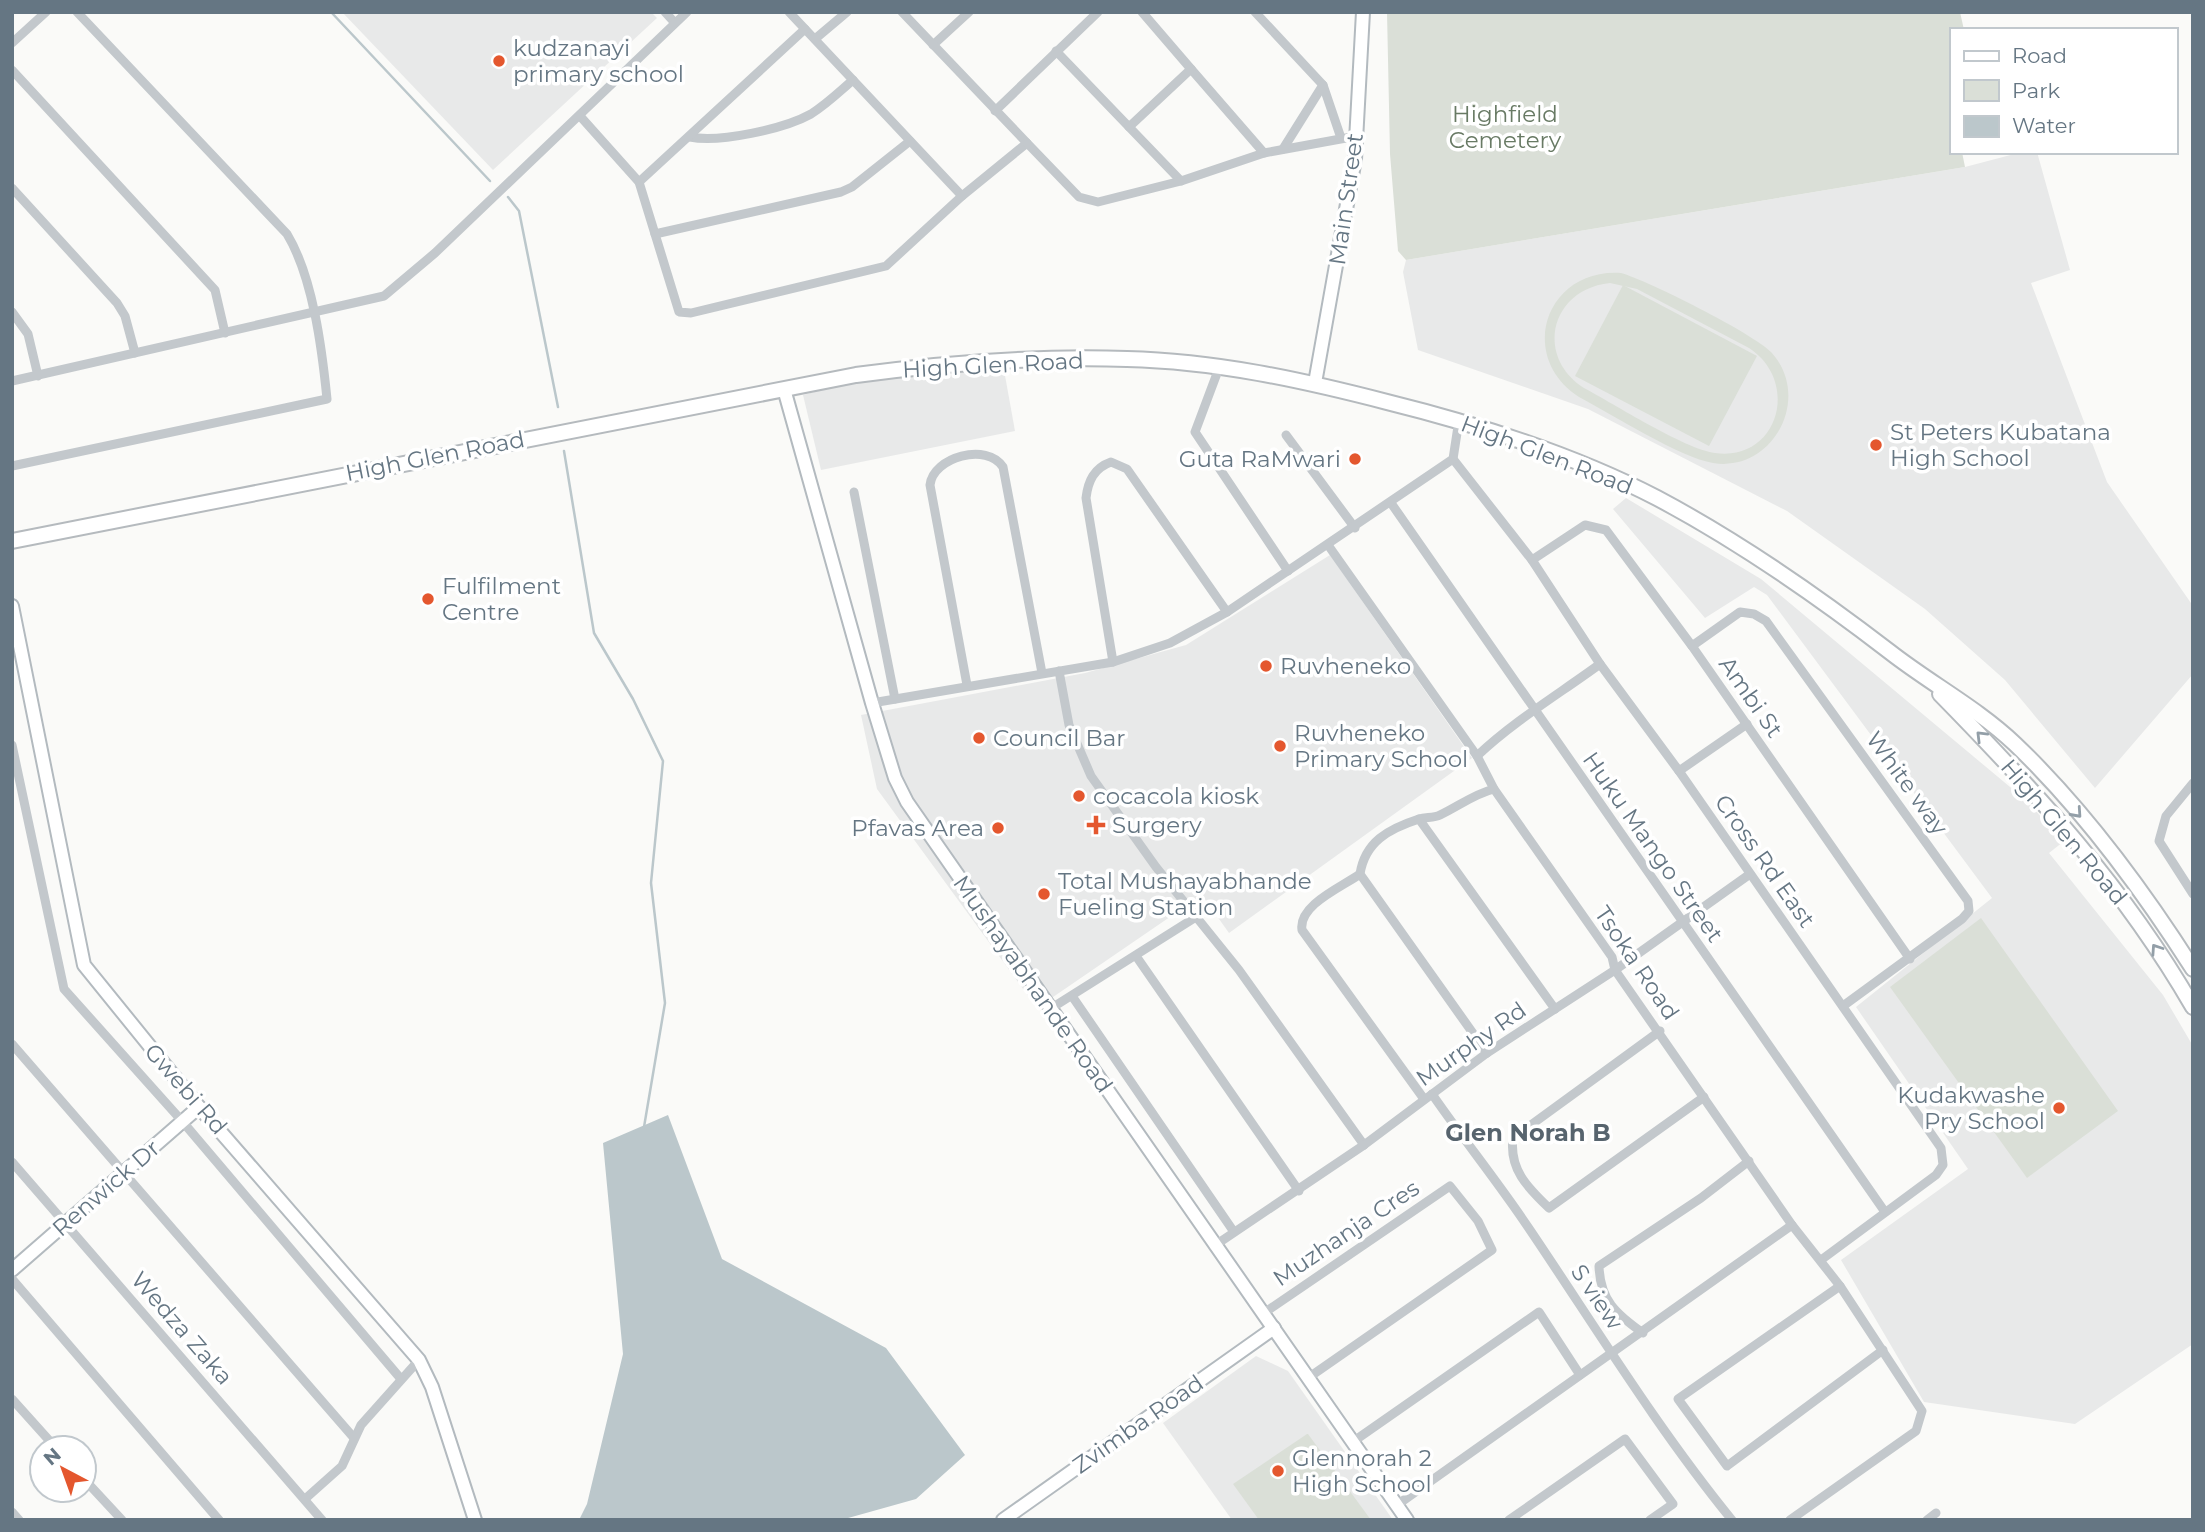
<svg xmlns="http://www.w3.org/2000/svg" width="2205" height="1532" font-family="Montserrat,sans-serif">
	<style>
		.built { fill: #e8e9e9 }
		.green { fill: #dadfd7; fill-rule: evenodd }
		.water { fill: #bbc7cb }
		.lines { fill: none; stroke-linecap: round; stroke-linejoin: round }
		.stream { stroke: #bbc7cb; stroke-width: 2.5 }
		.secondary-casing { stroke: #b3babf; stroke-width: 16 }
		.primary-casing { stroke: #b5babe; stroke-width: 18 }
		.street { stroke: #c3c8cc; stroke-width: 9 }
		.secondary { stroke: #fff; stroke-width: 12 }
		.primary { stroke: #fff; stroke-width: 14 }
		.oneway { stroke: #939fa8 }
		.poi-dot { fill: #e4572e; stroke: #fff; stroke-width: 2.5 }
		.labels { text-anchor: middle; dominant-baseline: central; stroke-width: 7; stroke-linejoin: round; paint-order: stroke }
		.poi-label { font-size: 23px; fill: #657683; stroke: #fff; text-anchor: start }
		.park-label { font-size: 23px; fill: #687a64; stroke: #fff }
		.street-label { font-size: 23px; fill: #657683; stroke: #fff }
		.neighbourhood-label { font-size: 24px; font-weight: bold; fill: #57646e; stroke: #fff }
	</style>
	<rect width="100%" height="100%" fill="#fafaf8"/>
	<!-- built -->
	<g class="built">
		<polygon points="342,12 651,12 657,18 493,170"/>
		<polygon points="2022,152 2037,152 2070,270 2031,283 2107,482 2193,606 2193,674 2095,788 2005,680 1925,609 1787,511 1588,409 1418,350 1403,272 1406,260 1965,167"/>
		<polygon points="1004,370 1015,431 821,470 803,395 875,376"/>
		<polygon points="1626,498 1761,579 2028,802 2063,842 2049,853 2163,995 2193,1046 2193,1344 2075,1424 1924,1402 1841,1260 1968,1169 1856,1007 1992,898 1767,595 1754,587 1705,618 1613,509"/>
		<polygon points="1330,555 1472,758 1229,933 1202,895 1037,1008 877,789 861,715 1085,673 1186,645"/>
		<polygon points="1256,1356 1288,1371 1393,1520 1232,1520 1163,1423"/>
	</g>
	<!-- green -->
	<g class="green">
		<polygon points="1387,12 1960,12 1964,30 1951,30 1951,152 1962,152 1965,167 1406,260 1398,251 1390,154"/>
		<path d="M1621,273c26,7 133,61 150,79 42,45 2,121 -58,111 -32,-5 -102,-49 -134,-66 -63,-41 -33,-129 42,-124zM1610,283l27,6 112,59c52,34 29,114 -34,105 -30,-4 -101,-49 -131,-65 -50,-32 -33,-99 26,-105z"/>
		<polygon points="1623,285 1757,356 1709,446 1575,376"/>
		<polygon points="1981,918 2118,1111 2027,1178 1890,987"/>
		<polygon points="1307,1434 1308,1434 1371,1520 1259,1520 1233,1484"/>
	</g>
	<!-- water -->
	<polygon class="water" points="668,1115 722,1259 886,1348 965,1455 916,1499 841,1520 579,1520 587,1504 623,1354 603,1143"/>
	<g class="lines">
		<!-- stream -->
		<g class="stream">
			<polyline points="331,12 490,181"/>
			<polyline points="508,197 519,211 558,407"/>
			<polyline points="564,451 594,633 633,699 663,761 651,883 665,1003 644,1127"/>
		</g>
		<defs>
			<g id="secondary">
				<polyline points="1315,383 1355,159 1363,12"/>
				<polyline points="784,389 872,703 895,778 907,802 1407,1520"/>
				<polyline points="12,606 84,965 199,1107 419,1360 432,1387 475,1520"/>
				<polyline points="12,1270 199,1107"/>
				<polyline points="1003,1520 1274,1328"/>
			</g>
			<g id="primary">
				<path d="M12,541l844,-166c90,-12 181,-19 271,-16 88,2 175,21 260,43 93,23 185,52 270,96 83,44 159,97 233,154 41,32 87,56 125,92 69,66 127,145 178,225"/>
				<path d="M1940,694c97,99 183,192 253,313"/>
			</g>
		</defs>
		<!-- secondary casing -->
		<use href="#secondary" class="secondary-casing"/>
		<!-- primary casing -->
		<use href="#primary" class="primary-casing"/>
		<!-- street -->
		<g class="street">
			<polyline points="665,12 675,23"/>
			<polyline points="789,12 962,196"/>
			<polyline points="1255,12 1323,85 1341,138"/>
			<polyline points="815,39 847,12"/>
			<polyline points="12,43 46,12"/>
			<polyline points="933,45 969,12"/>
			<polyline points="1056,51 1181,181"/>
			<polyline points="1191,69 1264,153"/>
			<polyline points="12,70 215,290 225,333"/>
			<polyline points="995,111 1098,12"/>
			<polyline points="580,116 639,182 679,312 691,313 886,266 962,196 1027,143 902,12"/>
			<polyline points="1129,127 1191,69 1142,12"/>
			<path d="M690,137c29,6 94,-8 121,-23 16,-10 28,-22 42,-34"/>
			<polyline points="1027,143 1079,197 1098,202 1181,181 1264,153 1357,136"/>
			<polyline points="1283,149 1323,85"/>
			<polyline points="639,182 805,29"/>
			<polyline points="12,188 117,303 125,316 135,353"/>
			<polyline points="655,234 841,192 852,187 910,141"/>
			<polyline points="12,312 28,334 38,376"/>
			<polyline points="1219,368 1195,432 1288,571"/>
			<polyline points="12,381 384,296 435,253 687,12"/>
			<polyline points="1286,435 1355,528"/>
			<polyline points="1453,459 1532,560 1600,664 1679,771 1941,1148 1943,1165 1936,1175 1821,1260"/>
			<path d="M12,466l315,-67c-5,-50 -14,-122 -40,-165l-210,-222"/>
			<polyline points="854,492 895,699"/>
			<polyline points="1391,503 1885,1212"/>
			<polyline points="1328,545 1477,756 1494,789 1612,957 1615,970 1792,1225 1840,1286 1922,1411 1916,1431 1790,1520"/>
			<polyline points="1532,560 1585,525 1606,530 1692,646 1910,959"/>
			<polyline points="1692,646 1740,612 1754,614 1766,621 1968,901 1969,911 1962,919 1843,1006"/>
			<path d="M1113,662l-27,-164c2,-17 8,-30 25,-36l16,7 100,143"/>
			<polyline points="1059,671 1069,725 1091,776 1156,867 1239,970 1364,1145"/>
			<path d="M967,685l-37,-200c3,-28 57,-43 73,-18l39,206"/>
			<polyline points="872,703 1113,662 1170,643 1227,612 1453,459 1459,420"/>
			<polyline points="12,745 64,989 182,1121 401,1379"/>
			<path d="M1477,756c37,-35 82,-62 123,-92"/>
			<polyline points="1679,771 1747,724"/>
			<polyline points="2193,783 2166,816 2159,841 2193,894"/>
			<polyline points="1419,819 1555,1009"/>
			<path d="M1360,874c-18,13 -62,31 -58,56l122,169"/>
			<polyline points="1136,956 1299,1191"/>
			<polyline points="1072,996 1234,1232"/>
			<polyline points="1050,1009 1196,917"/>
			<path d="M1660,1031l-147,107c-4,31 14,49 36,70l155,-111"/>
			<polyline points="12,1044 354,1438"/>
			<path d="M1487,1053l-127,-179c5,-32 28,-45 59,-55 7,-2 15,-1 21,-4 19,-9 34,-21 54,-26"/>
			<path d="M1432,1094c31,45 66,88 96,133 67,99 129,201 204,293"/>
			<polyline points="12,1162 322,1520"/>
			<polyline points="1214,1246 1364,1145 1487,1053 1615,970 1750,874"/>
			<polyline points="12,1279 219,1520"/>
			<polyline points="1840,1286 1678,1399 1727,1466 1883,1350"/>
			<polyline points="1264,1313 1450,1186 1478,1221 1492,1250 1308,1378"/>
			<path d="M1643,1333c-27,-19 -43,-33 -44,-67l102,-68 48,-37"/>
			<polyline points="12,1399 56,1448"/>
			<polyline points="1354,1441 1539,1312 1580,1375"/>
			<polyline points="84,1479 122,1520"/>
			<polyline points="305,1499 342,1466 361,1425 419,1360"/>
			<polyline points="1397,1505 1792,1225"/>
			<polyline points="12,1512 19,1520"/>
			<polyline points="1509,1520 1625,1439 1673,1504 1650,1520"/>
			<polyline points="1927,1520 1936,1513"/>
		</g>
		<!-- secondary -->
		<use href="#secondary" class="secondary"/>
		<!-- primary -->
		<use href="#primary" class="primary"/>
	</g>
	<!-- one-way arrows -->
	<defs><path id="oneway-chevron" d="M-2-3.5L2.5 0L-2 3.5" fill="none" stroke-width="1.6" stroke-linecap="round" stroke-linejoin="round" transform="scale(1.75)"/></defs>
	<g class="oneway">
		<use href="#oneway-chevron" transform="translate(1981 736) rotate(-135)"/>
		<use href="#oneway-chevron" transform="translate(2077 813) rotate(48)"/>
		<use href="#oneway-chevron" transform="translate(2156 949) rotate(-124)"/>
	</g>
	<!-- markers -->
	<g class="poi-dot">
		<circle cx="499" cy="61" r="7"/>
		<circle cx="1876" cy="445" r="7"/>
		<circle cx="1355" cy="459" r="7"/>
		<circle cx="428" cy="599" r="7"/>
		<circle cx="1266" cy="666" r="7"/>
		<circle cx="979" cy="738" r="7"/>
		<circle cx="1280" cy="746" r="7"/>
		<circle cx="1079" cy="796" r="7"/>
		<path d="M1092.5 814.5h7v7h7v7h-7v7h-7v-7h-7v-7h7z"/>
		<circle cx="998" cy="828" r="7"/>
		<circle cx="1044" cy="894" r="7"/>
		<circle cx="2059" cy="1108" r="7"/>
		<circle cx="1278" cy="1471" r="7"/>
	</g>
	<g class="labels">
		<!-- poi labels -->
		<g class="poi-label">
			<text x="513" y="48">kudzanayi<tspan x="513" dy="26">primary school</tspan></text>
			<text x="1890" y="432">St Peters Kubatana<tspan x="1890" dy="26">High School</tspan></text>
			<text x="1341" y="459" text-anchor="end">Guta RaMwari</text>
			<text x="442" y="586">Fulfilment<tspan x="442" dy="26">Centre</tspan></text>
			<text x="1280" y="666">Ruvheneko</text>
			<text x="1294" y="733">Ruvheneko<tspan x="1294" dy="26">Primary School</tspan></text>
			<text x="993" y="738">Council Bar</text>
			<text x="1093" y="796">cocacola kiosk</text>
			<text x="1112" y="825">Surgery</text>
			<text x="984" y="828" text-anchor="end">Pfavas Area</text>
			<text x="1058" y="881">Total Mushayabhande<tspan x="1058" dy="26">Fueling Station</tspan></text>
			<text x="2045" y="1095" text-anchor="end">Kudakwashe<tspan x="2045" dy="26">Pry School</tspan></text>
			<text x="1292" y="1458">Glennorah 2<tspan x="1292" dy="26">High School</tspan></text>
		</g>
		<!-- park labels -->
		<g class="park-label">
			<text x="1505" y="114">Highfield<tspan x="1505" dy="26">Cemetery</tspan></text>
		</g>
		<!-- street labels -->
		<g class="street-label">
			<text transform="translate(1346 199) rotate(-82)">Main Street</text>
			<text transform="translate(993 365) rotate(-3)">High Glen Road</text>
			<text transform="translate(1547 455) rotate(21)">High Glen Road</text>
			<text transform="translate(435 456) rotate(-11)">High Glen Road</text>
			<text transform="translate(1751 697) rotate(55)">Ambi St</text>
			<text transform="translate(1907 783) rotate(54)">White way</text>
			<text transform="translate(2064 832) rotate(50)">High Glen Road</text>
			<text transform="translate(1653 847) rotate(55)">Huku Mango Street</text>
			<text transform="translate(1765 861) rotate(55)">Cross Rd East</text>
			<text transform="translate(1637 963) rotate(56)">Tsoka Road</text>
			<text transform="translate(1033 984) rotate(55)">Mushayabhande Road</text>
			<text transform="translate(1471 1044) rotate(-35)">Murphy Rd</text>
			<text transform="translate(186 1089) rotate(49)">Gwebi Rd</text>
			<text transform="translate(106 1188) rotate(-41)">Renwick Dr</text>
			<text transform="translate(1346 1233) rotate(-34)">Muzhanja Cres</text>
			<text transform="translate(1597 1297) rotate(56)">S view</text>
			<text transform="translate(182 1328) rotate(49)">Wedza Zaka</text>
			<text transform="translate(1138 1424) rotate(-35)">Zvimba Road</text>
		</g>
		<!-- neighbourhood labels -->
		<g class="neighbourhood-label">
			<text x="1528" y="1132">Glen Norah B</text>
		</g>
	</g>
	<!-- border -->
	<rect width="2205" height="1532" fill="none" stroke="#657683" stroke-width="28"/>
	<!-- legend -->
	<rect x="1950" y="28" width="228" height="126" fill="#ffffff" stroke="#c1c8cd" stroke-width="2"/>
	<rect x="1964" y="51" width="35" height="10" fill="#ffffff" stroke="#c1c8cd" stroke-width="2"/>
	<text x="2012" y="63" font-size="21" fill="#657683">Road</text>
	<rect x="1964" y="80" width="35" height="21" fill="#dadfd7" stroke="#c1c8cd" stroke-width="2"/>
	<text x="2012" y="98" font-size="21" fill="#657683">Park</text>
	<rect x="1964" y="116" width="35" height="21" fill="#bbc7cb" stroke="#c1c8cd" stroke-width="2"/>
	<text x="2012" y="133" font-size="21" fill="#657683">Water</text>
	<!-- north arrow -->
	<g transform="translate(63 1469) rotate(319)"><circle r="33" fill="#ffffff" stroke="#c1c8cd" stroke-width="2"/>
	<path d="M0-5L12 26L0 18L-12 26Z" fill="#e4572e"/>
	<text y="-10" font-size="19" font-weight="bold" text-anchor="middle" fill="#657683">N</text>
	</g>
</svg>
